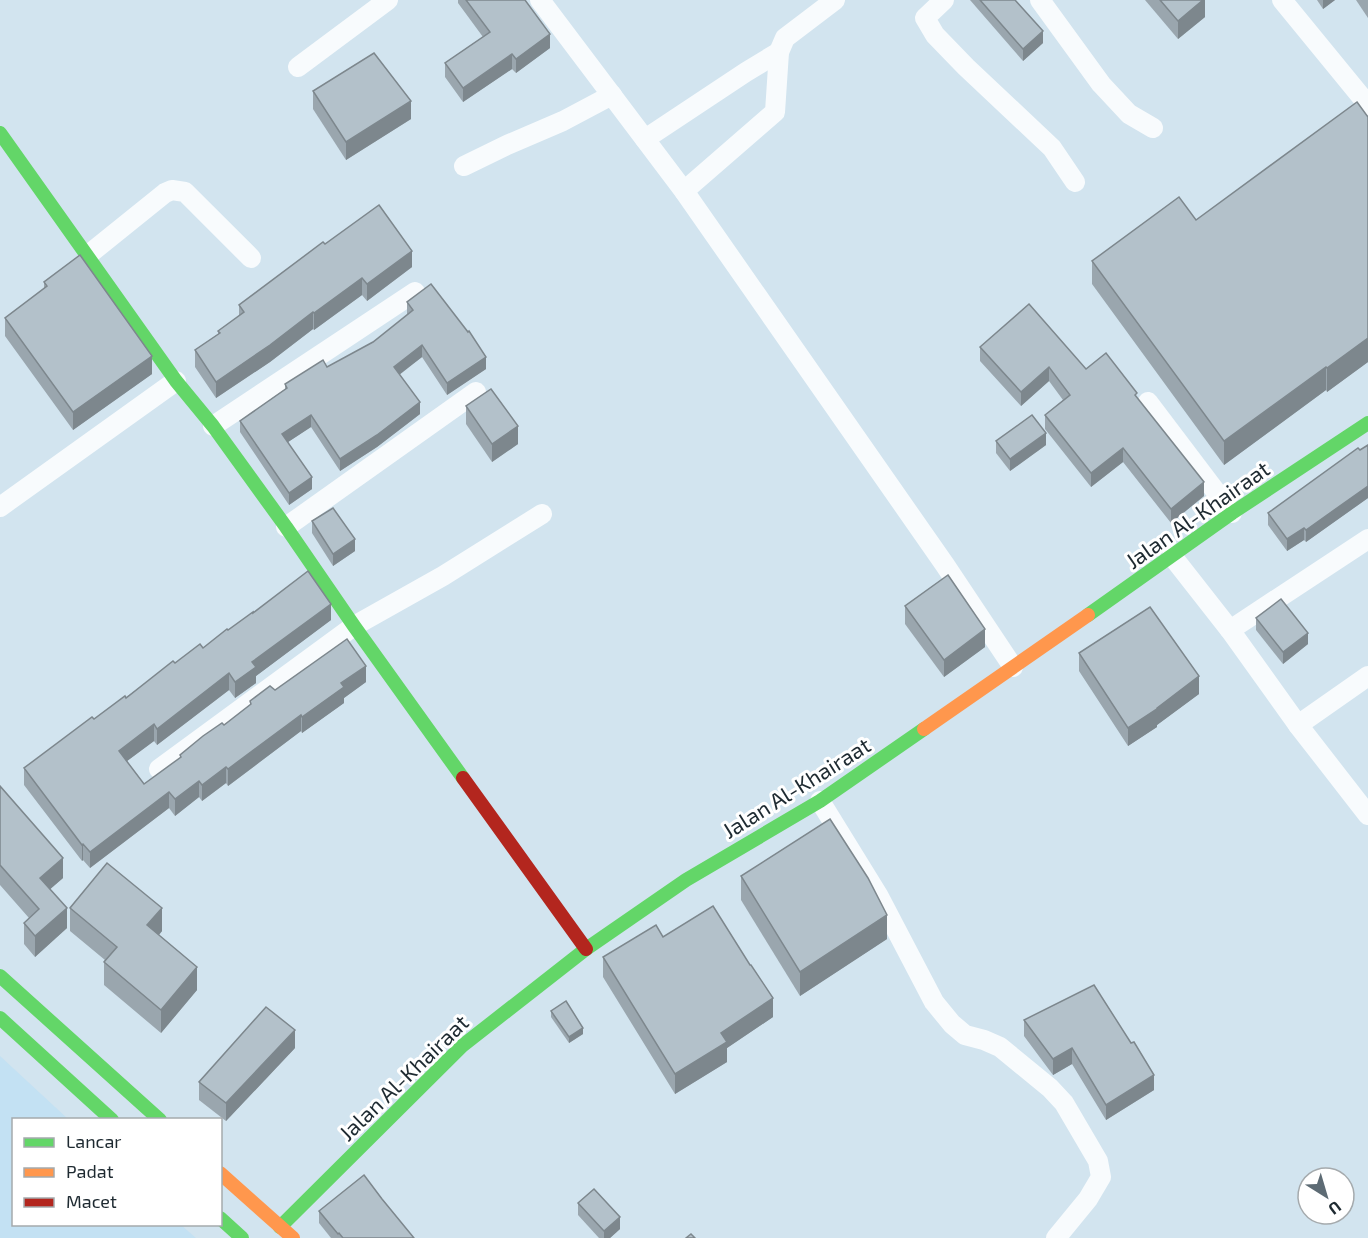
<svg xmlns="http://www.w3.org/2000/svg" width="1368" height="1238" font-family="'Exo 2',sans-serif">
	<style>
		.built { fill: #c3e1f3 }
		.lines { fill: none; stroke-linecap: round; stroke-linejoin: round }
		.street { stroke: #f8fbfd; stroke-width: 20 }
		.fast { stroke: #63d668; stroke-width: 14 }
		.slow { stroke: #ff974d; stroke-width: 14 }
		.jam { stroke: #b3261e; stroke-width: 14 }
		.wall { fill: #9aa6ae }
		.shaded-wall { fill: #7d878d }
		.building { fill: #b3c1ca; stroke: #7d878d; stroke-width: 1.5 }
		.labels { text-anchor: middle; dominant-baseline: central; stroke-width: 6; stroke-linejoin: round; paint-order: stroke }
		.street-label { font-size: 22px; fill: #1e2a31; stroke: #fff }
	</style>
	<rect width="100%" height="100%" fill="#d2e4ef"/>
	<!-- built -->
	<polygon class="built" points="0,1056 68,1119 14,1120 14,1224 181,1225 196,1238 0,1238"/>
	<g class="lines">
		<!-- street -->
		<g class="street">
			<polyline points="540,0 684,191 945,565 1013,667"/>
			<polyline points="944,0 925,18 935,35 966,67 1052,148 1075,182"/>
			<polyline points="1040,0 1101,84 1129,114 1153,128"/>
			<polyline points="1282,0 1368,105"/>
			<polyline points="298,67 388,0"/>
			<polyline points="645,139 746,72 779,52"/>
			<polyline points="464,166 507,145 563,121 612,95"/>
			<polyline points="684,191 775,112 779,52 785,38 835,0"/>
			<polyline points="88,255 165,193 172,190 185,192 251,258"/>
			<polyline points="1148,402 1232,513"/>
			<polyline points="213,426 415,292"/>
			<polyline points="0,507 176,381"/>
			<polyline points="286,527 476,392"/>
			<polyline points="1172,556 1230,630 1298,725 1368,815"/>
			<polyline points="1230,630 1368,539"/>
			<polyline points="1298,725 1368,676"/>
			<polyline points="159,769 354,626 443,576 542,514"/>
			<polyline points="820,801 878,895 934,1002 952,1024 965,1035 984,1040 1000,1047 1050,1088 1064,1103 1098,1161 1101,1177 1088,1199 1056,1238"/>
		</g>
		<!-- fast -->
		<g class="fast">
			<polyline points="0,133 176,381 213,426 286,527 354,626 463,778"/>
			<polyline points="1088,615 1232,513 1368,423"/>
			<polyline points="0,976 160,1120"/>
			<polyline points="0,1018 112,1120"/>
			<polyline points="220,1218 242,1238"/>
			<polyline points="280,1227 462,1046 586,949 686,880 820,801 924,729"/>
		</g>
		<!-- slow -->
		<g class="slow">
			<polyline points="924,729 1088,615"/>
			<polyline points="220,1173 293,1238"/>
		</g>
		<!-- jam -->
		<polyline class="jam" points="463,778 586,949"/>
	</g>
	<!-- wall -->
	<g class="wall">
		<polygon points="458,0 525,0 550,48 516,73 512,69 463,102 445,77 445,63 483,37 458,3"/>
		<polygon points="970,0 1015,0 1043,43 1023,61"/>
		<polygon points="1145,0 1205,0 1205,17 1178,39"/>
		<polygon points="1317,0 1335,0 1323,9"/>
		<polygon points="1356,0 1368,0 1368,18"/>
		<polygon points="313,91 411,119 346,160 313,109"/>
		<polygon points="1368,117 1368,362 1327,392 1326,390 1224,465 1092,284 1092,261 1196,220"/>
		<polygon points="325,244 412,267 367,301 362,295 314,330 313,329 270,362 216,398 195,367 195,350 218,334 218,331 239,316 239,305"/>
		<polygon points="44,282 152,374 73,430 5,336 5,318 44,289"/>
		<polygon points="407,302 486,369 447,395 422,357 399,374 420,414 377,447 340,471 311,427 288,442 312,489 289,505 240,432 240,421 285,389 285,384 327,367 373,342 407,315"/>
		<polygon points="980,347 1086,369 1137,398 1204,496 1171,523 1123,462 1091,487 1045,429 1045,415 1063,400 1049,381 1021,406 980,361"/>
		<polygon points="466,406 518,444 492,462 466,424"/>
		<polygon points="996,441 1046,445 1010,471 996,453"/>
		<polygon points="1368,445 1368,498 1306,542 1304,540 1287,551 1268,525 1268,513"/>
		<polygon points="312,521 355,551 333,566 312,533"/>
		<polygon points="905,606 985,647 944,677 905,624"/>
		<polygon points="253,613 331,620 256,676 256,683 235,698 229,690 157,745 154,741 127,761 144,784 180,758 180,755 224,725 250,705 250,701 275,690 366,682 344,698 344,703 302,733 301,731 228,786 226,783 202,801 199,797 175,816 169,808 90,868 83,860 82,861 24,785 24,768 175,663 203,648"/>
		<polygon points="1256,618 1308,644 1283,664 1256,630"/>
		<polygon points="1079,653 1199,694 1157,725 1157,727 1128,746 1079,671"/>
		<polygon points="0,786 63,878 50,889 67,928 35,957 24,944 24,923 29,918 0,885"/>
		<polygon points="741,876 887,939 800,996 741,900"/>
		<polygon points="70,908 162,931 159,935 197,990 161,1033 104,985 104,962 105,960 70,931"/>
		<polygon points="663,937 773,1017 727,1048 727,1062 675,1094 603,977 603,957"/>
		<polygon points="551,1011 583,1034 569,1043 551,1017"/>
		<polygon points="1024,1020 1154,1090 1106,1120 1072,1064 1053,1075 1024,1036"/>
		<polygon points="295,1048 226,1121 199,1100 199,1082"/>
		<polygon points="382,1199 414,1238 331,1238 319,1223 319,1211"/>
		<polygon points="578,1203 620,1229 610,1238 599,1238 578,1215"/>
	</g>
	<!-- shaded-wall -->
	<g class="shaded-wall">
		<polygon points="1203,0 1205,0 1205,17 1178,39 1178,21"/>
		<polygon points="1323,0 1335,0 1323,9"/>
		<polygon points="1043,31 1043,43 1023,61 1023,49"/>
		<polygon points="550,34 550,48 516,73 516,59"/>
		<polygon points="512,54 512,69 463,102 463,88"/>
		<polygon points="411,101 411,119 346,160 346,142"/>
		<polygon points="412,251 412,267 367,301 367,284"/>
		<polygon points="362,278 362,295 314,330 314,313"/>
		<polygon points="313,312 313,329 270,362 216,398 216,382"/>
		<polygon points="1368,338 1368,362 1327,392 1327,368"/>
		<polygon points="422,345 422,357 394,379 394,367"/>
		<polygon points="152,356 152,374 73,430 73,412"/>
		<polygon points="486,357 486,369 447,395 447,383"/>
		<polygon points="1049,367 1049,381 1021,406 1021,392"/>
		<polygon points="1326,367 1326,390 1224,465 1224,441"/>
		<polygon points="420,402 420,414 377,447 340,471 340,459"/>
		<polygon points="311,415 311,427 282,446 282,434"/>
		<polygon points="518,426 518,444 492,462 492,444"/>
		<polygon points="1046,433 1046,445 1010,471 1010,459"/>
		<polygon points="1123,448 1123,462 1091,487 1091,473"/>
		<polygon points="312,477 312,489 289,505 289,493"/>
		<polygon points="1204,482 1204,496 1171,523 1171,509"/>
		<polygon points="1368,486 1368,498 1306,542 1306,530"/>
		<polygon points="1304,528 1304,540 1287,551 1287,539"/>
		<polygon points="355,539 355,551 333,566 333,554"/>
		<polygon points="331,604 331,620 256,676 256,683 235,698 235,682 252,662"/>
		<polygon points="985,629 985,647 944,677 944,660"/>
		<polygon points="1308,633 1308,644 1283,664 1283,652"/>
		<polygon points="366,666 366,682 344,698 344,703 302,733 302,717 341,683"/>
		<polygon points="229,673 229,690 157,745 157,729"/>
		<polygon points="1199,676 1199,694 1157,725 1157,727 1128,746 1128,728"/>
		<polygon points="301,715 301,731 228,786 228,769"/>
		<polygon points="154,724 154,741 119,767 119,751"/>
		<polygon points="226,767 226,783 202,801 202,785"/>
		<polygon points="199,781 199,797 175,816 175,799"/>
		<polygon points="169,792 169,808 90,868 90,852"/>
		<polygon points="83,844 83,860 82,861 82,845"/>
		<polygon points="63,858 63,878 40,898 40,878"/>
		<polygon points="67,908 67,928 35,957 35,936"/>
		<polygon points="162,908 162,931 147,949 147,925"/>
		<polygon points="887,915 887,939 800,996 800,972"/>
		<polygon points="197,967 197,990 161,1033 161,1010"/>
		<polygon points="773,998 773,1017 727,1048 727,1062 675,1094 675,1074 721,1033"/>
		<polygon points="583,1028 583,1034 569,1043 569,1037"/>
		<polygon points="295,1030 295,1048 226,1121 226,1103"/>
		<polygon points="1072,1048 1072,1064 1053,1075 1053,1059"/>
		<polygon points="1154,1075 1154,1090 1106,1120 1106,1105"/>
		<polygon points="620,1217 620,1229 610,1238 604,1238 604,1231"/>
	</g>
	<!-- building -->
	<g class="building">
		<polygon points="466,0 525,0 550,34 516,59 512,54 463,88 445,63 490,32"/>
		<polygon points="980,0 1015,0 1043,31 1023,49"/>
		<polygon points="1160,0 1203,0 1178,21"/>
		<polygon points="374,53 411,101 346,142 313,91"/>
		<polygon points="1357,102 1368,117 1368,338 1327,368 1326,367 1224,441 1092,261 1179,197 1196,220"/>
		<polygon points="379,205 412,251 367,284 362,278 314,313 313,312 270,345 216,382 195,350 220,333 218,331 244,312 239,305 323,242 325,244"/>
		<polygon points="80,255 152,356 73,412 5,318 47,286 44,282"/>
		<polygon points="431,284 468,332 469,331 486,357 447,383 422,345 394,367 420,402 377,435 340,459 311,415 282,434 312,477 289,493 240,421 287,388 285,384 323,360 327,367 373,342 413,310 407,302"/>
		<polygon points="1029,304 1086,369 1106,353 1137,393 1135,395 1204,482 1171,509 1123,448 1091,473 1045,415 1070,395 1049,367 1021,392 980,347"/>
		<polygon points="491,389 518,426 492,444 466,406"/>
		<polygon points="1032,415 1046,433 1010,459 996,441"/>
		<polygon points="1368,445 1368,486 1306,530 1304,528 1287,539 1268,513 1358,448 1360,450"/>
		<polygon points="333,508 355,539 333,554 312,521"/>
		<polygon points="308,571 331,604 252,662 256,667 235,682 229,673 157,729 154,724 119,751 144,784 181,757 180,755 203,736 222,723 224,725 251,704 250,701 270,686 275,690 347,639 366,666 341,683 344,687 302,717 301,715 228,769 226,767 202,785 199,781 175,799 169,792 90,852 83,844 82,845 24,768 92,717 94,719 125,696 126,698 173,661 175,663 200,644 203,648 227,629 228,630 253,612 253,613"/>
		<polygon points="948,575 985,629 944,660 905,606"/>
		<polygon points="1281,599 1308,633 1283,652 1256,618"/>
		<polygon points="1150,607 1199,676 1157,708 1157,709 1128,728 1079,653"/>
		<polygon points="0,786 63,858 40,878 67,908 35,936 24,923 39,909 0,865"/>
		<polygon points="830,819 868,878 887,915 800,972 741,876"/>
		<polygon points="107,863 162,908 147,925 197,967 161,1010 104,962 117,947 70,908"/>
		<polygon points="713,906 750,965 751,965 773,998 721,1033 727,1042 675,1074 603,957 656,925 663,937"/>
		<polygon points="1094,985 1131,1043 1134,1042 1154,1075 1106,1105 1072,1048 1053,1059 1024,1020"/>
		<polygon points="566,1001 583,1028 569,1037 551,1011"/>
		<polygon points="266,1007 295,1030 226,1103 199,1082"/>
		<polygon points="364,1175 382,1199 414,1238 343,1238 339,1233 338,1234 319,1211"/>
		<polygon points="594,1189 620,1217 604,1231 578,1203"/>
		<polygon points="691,1234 695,1238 686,1238"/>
	</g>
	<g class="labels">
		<!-- street labels -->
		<g class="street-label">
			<text transform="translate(1197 514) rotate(-35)">Jalan Al-Khairaat</text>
			<text transform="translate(796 787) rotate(-32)">Jalan Al-Khairaat</text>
			<text transform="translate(403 1077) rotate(-44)">Jalan Al-Khairaat</text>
		</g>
	</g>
	<!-- legend -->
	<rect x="12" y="1118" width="210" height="108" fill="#ffffff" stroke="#a5aaad" stroke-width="1.5"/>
	<rect x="24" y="1138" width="30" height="9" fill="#63d668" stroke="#a5aaad" stroke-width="1.5"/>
	<text x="66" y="1148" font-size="18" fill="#1e2a31">Lancar</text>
	<rect x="24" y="1168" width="30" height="9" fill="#ff974d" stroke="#a5aaad" stroke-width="1.5"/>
	<text x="66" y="1178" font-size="18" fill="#1e2a31">Padat</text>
	<rect x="24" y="1198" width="30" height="9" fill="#b3261e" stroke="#a5aaad" stroke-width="1.5"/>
	<text x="66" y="1208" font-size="18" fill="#1e2a31">Macet</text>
	<!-- north arrow -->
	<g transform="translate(1326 1196) rotate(143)"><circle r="28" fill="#ffffff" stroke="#a5aaad" stroke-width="1.5"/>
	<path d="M0-4.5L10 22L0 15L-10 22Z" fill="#5d6b74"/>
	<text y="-9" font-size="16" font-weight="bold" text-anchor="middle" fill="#1e2a31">U</text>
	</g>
</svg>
